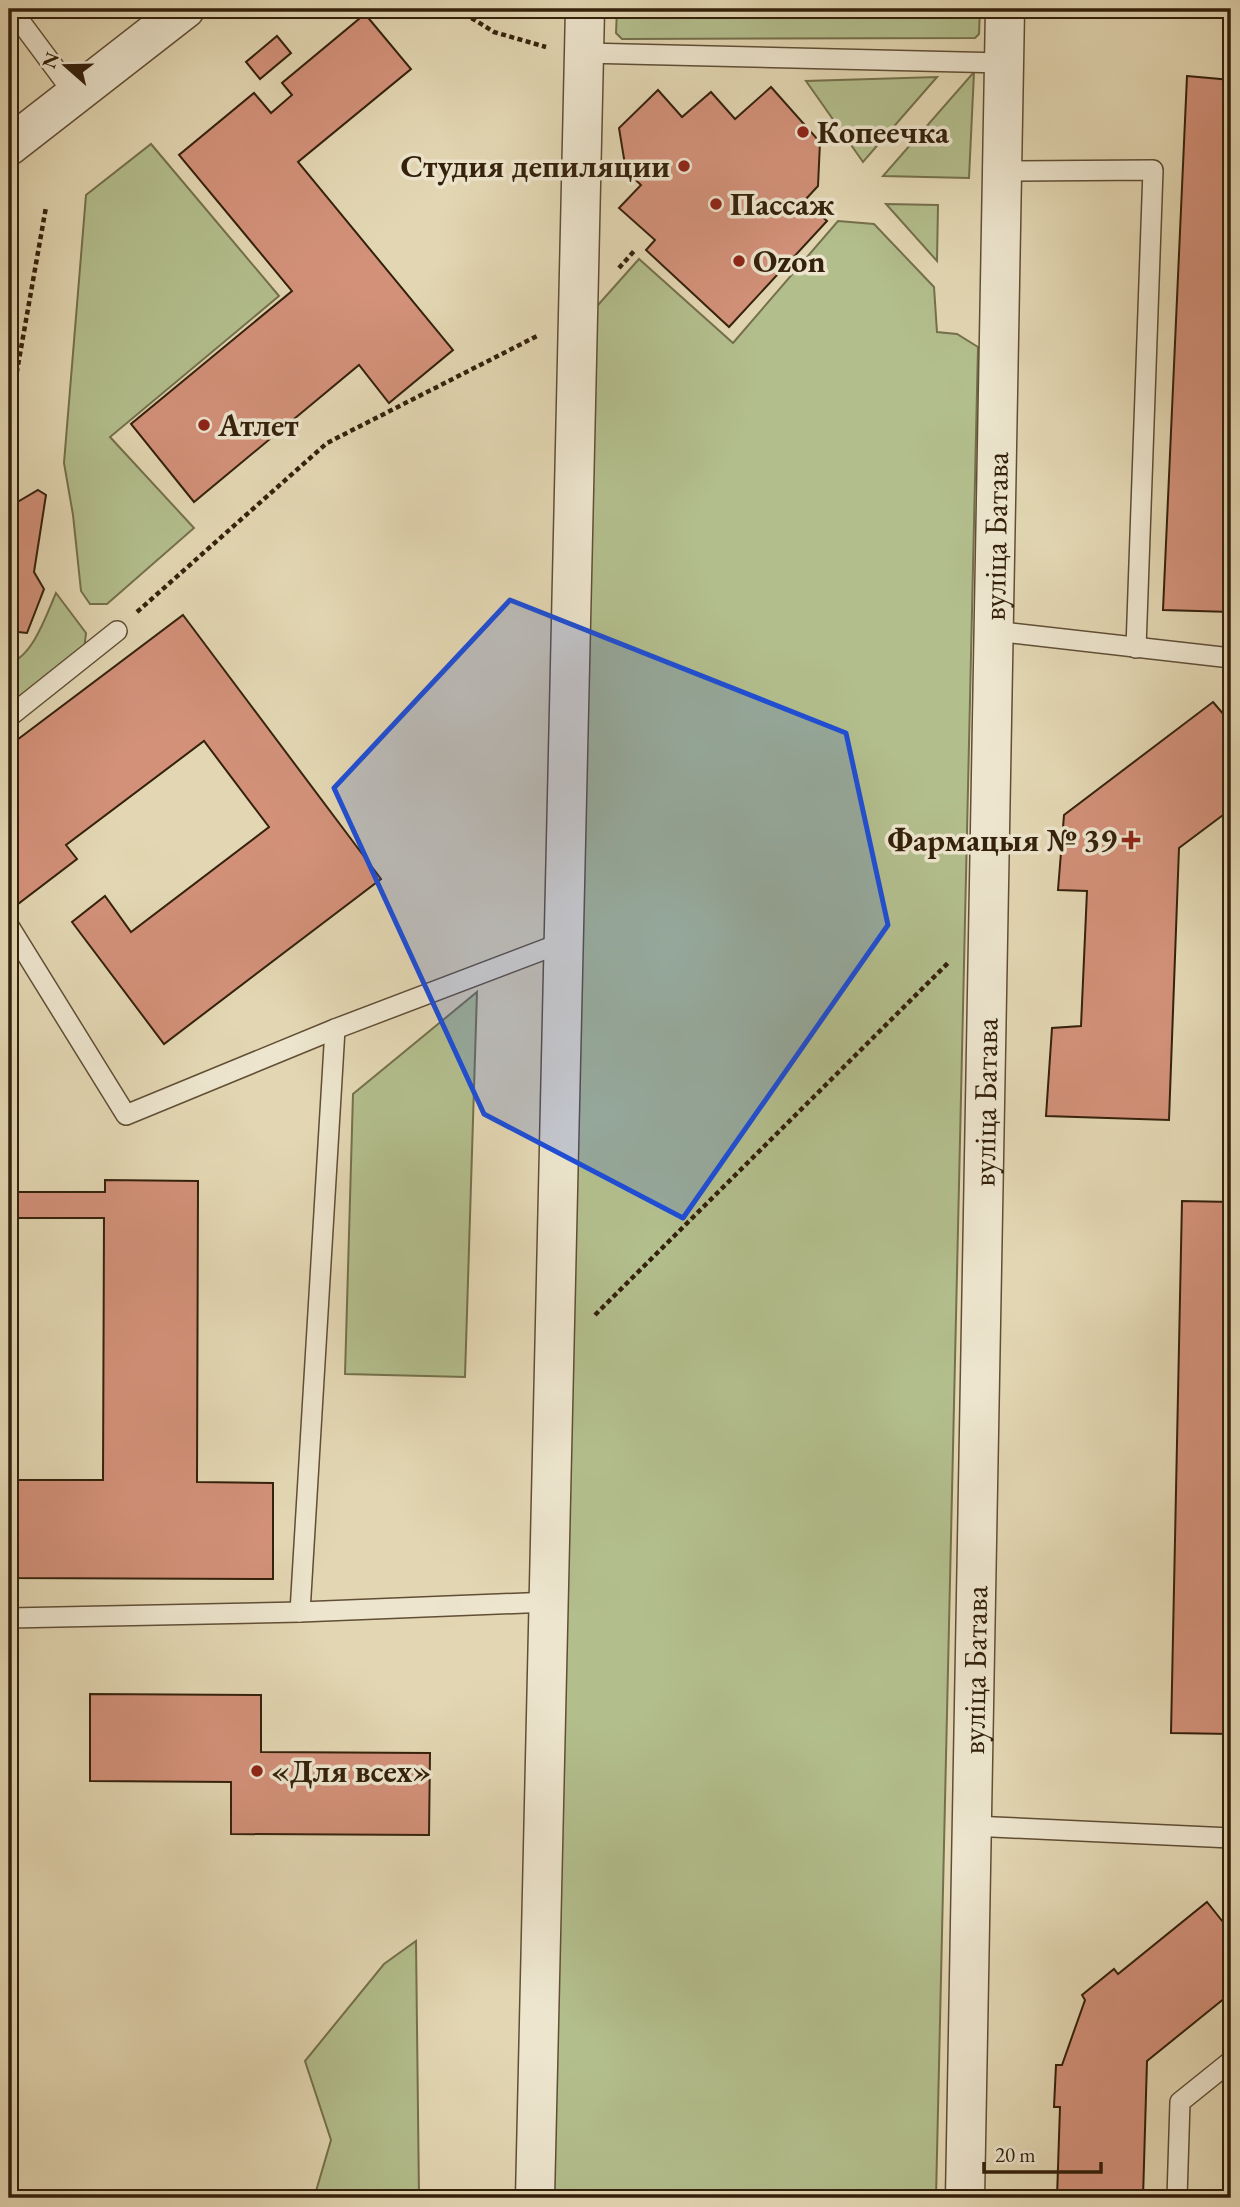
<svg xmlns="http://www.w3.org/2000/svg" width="1240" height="2207" font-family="'EB Garamond',serif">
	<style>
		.green { fill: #b3be8d; stroke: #74704c; stroke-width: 2 }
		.building { fill: #d3917a; stroke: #34210b; stroke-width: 2 }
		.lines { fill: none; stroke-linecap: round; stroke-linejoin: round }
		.service-casing { stroke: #604e35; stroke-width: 22 }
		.tertiary-casing { stroke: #604e35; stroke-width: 41 }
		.path { stroke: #34210b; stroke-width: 4.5; stroke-dasharray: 5 3.5; stroke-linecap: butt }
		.service { stroke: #ede5ce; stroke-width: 19 }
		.tertiary { stroke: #ede5ce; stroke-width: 38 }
		.marked { fill: #1d4ed8; fill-opacity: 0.2; stroke: #1d4ed8; stroke-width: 5; stroke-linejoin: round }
		.poi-dot { fill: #8f2418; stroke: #ede5ce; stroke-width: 2.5 }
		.labels { text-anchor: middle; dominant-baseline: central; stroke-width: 7; stroke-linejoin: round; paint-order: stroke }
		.poi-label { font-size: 32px; font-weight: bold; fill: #34210b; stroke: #ede5ce; text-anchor: start }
		.street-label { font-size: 32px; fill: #34210b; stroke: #ede5ce }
	</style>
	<rect width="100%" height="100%" fill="#e3d7b3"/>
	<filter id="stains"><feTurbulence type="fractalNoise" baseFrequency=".00286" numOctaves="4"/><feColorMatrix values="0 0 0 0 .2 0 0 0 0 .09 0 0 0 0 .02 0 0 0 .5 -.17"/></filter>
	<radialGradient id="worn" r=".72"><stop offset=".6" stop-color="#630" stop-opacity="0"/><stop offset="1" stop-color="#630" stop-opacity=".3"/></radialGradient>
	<!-- green -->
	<g class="green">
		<polygon points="617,9 980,9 979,34 975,38 622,39 616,33"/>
		<polygon points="974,72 969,178 883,176"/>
		<polygon points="937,77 863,162 806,81"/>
		<polygon points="151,144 279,296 110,437 194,528 107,604 90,604 81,591 73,515 64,463 86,195"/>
		<polygon points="886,204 938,205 937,261"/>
		<polygon points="838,221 874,224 934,287 937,332 957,334 978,347 936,2198 553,2198 590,314 639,259 733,343"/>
		<path d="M56,593l30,40 -2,17 -75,57v-44c24,-6 38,-50 47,-70z"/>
		<polygon points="477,992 465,1377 345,1374 353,1094"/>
		<polygon points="416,1941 419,2198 314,2198 331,2140 305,2061 384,1964"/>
	</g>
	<!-- building -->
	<g class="building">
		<polygon points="1097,9 1195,9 1194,11"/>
		<polygon points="365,14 411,69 298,162 453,350 389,403 359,365 194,502 131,424 292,291 179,155 254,93 271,113 292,95 282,83"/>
		<polygon points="277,36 291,53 260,79 246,62"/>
		<polygon points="1187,76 1231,80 1231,612 1163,610"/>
		<polygon points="771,87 820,142 818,186 805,200 827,221 729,327 646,250 655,240 619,208 641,185 626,171 619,128 658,90 682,117 711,92 735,119"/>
		<polygon points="38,490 46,495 34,572 44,589 27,633 9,631 9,507"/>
		<polygon points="183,615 381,879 164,1044 72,922 105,896 131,932 269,827 204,741 66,845 77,859 18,904 9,891 9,746"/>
		<polygon points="1213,702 1231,723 1231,809 1179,848 1169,1120 1046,1116 1052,1028 1081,1026 1087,891 1058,890 1064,815"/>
		<polygon points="105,1180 198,1181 197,1482 273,1483 273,1579 9,1578 9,1480 103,1480 104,1218 9,1218 9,1192 105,1192"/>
		<polygon points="1182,1201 1231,1202 1231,1734 1171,1733"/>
		<polygon points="90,1694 261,1695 261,1752 430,1753 429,1835 231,1834 231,1782 90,1781"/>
		<polygon points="1207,1902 1231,1932 1231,1993 1147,2061 1143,2198 1057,2198 1060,2107 1054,2107 1056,2065 1062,2065 1085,2000 1082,1995 1114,1969 1118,1974"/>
	</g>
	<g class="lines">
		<defs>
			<g id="service">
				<polyline points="11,9 75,95"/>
				<polyline points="584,53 1004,63"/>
				<polyline points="1002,171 1153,170 1136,648"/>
				<polyline points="994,631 1231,658"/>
				<polyline points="9,717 117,631"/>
				<polyline points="9,926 126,1115 335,1029 564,942"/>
				<polyline points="300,1612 335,1029"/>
				<polyline points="9,1618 300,1612 549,1602"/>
				<polyline points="972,1826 1231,1838"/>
				<polyline points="1177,2198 1180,2102 1231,2061"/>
			</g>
			<g id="tertiary">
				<polyline points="9,146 185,9"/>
				<polyline points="535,2198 585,9"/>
				<path id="s1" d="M965,2198l40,-2189"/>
			</g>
		</defs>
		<!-- service casing -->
		<use href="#service" class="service-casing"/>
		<!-- tertiary casing -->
		<use href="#tertiary" class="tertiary-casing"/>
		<!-- path -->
		<g class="path">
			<polyline points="457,9 494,32 546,47"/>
			<polyline points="619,268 635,250"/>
			<polyline points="9,378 17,371 46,207"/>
			<polyline points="137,612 327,443 539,335"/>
			<polyline points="595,1315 948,963"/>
		</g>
		<!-- service -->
		<use href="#service" class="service"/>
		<!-- tertiary -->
		<use href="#tertiary" class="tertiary"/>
	</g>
	<!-- marked area -->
	<path class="marked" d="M510,600l336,133 42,192 -205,293 -199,-104 -150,-326z"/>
	<!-- markers -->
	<g class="poi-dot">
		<circle cx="803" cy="132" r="7"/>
		<circle cx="684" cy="166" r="7"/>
		<circle cx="716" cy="204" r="7"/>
		<circle cx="739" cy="261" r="7"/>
		<circle cx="204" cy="425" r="7"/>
		<path d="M1127.5 829.5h7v7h7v7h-7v7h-7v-7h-7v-7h7z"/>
		<circle cx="257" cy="1771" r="7"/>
	</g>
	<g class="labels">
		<!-- poi labels -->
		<g class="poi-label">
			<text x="817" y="132">Копеечка</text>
			<text x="670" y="166" text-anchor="end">Студия депиляции</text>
			<text x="730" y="204">Пассаж</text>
			<text x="753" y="261">Ozon</text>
			<text x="218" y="425">Атлет</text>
			<text x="1117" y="840" text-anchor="end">Фармацыя № 39</text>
			<text x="271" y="1771">«Для всех»</text>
		</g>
		<!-- street labels -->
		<g class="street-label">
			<text stroke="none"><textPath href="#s1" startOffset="1662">вуліца Батава</textPath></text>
			<text stroke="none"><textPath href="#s1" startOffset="1096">вуліца Батава</textPath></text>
			<text stroke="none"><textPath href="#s1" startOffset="528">вуліца Батава</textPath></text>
		</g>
	</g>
	<!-- margin -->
	<rect width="1240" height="2207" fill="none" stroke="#e3d7b3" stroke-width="35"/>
	<rect x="10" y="10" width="1219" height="2186" fill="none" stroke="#34210b" stroke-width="3.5"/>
	<rect x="18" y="18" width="1205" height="2172" fill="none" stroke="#34210b" stroke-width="2"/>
	<!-- north arrow -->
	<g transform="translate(66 66) rotate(290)" stroke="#ede5ce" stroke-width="5" paint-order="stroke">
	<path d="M0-5L12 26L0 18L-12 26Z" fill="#34210b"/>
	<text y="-10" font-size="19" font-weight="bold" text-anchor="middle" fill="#34210b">N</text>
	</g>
	<!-- scale -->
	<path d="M984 2162v10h117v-10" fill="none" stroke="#34210b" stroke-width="3.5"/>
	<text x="995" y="2162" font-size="21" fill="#34210b" stroke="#ede5ce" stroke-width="5" paint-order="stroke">20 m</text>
	<rect width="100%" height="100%" filter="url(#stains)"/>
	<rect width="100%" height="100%" fill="url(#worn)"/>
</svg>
